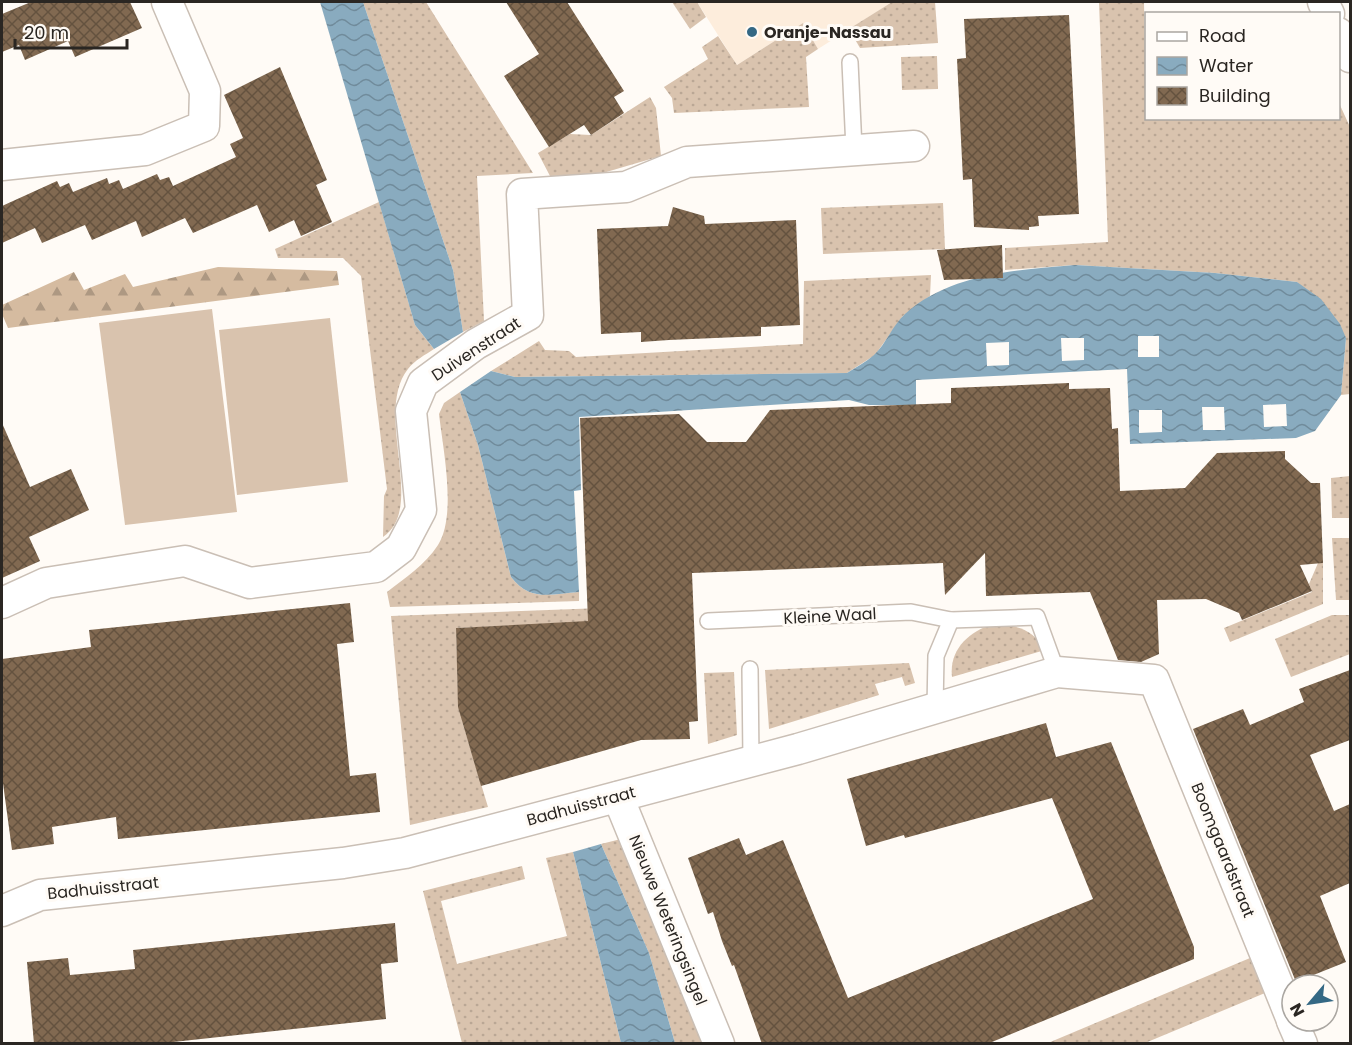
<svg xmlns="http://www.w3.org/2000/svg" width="1352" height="1045" font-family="Poppins,sans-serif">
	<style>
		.built { fill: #fdeddc }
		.grass { fill: url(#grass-dots) }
		.forest { fill: url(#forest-firs) }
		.garden { fill: #d9c3ae }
		.water { fill: url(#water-waves); fill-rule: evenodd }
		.building { fill: url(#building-cross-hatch) }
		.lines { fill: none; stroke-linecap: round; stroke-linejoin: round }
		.service-casing { stroke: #cabfb5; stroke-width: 18 }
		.minor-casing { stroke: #cabfb5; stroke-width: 33 }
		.service { stroke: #fff; stroke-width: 15 }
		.minor { stroke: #fff; stroke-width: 30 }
		.poi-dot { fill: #346884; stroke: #fffbf6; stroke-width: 2 }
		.labels { text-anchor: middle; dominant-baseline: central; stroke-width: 6; stroke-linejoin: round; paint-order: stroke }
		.poi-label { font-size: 16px; font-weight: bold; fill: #2a2622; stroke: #fffbf6; text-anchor: start }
		.street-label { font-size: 16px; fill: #2a2622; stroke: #fffbf6 }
	</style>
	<defs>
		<pattern id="grass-dots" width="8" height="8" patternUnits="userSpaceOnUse" patternTransform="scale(1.5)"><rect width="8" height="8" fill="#d9c3ae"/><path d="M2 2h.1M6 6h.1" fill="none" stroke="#baa795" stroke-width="1.8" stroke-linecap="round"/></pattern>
		<pattern id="forest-firs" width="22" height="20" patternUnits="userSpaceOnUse" patternTransform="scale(1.5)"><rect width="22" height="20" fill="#d5bba0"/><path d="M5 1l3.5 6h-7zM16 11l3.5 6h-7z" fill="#ad9882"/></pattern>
		<pattern id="water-waves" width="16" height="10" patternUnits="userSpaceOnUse" patternTransform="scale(1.5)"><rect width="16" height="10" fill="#89abbf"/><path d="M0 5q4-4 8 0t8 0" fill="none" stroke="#708b9b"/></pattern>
		<pattern id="building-cross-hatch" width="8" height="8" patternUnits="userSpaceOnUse" patternTransform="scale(1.5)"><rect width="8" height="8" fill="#816951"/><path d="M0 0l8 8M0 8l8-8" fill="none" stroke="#64523f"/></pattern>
	</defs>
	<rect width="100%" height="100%" fill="#fffbf6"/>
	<!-- built -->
	<polygon class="built" points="697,2 892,2 818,49 803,23 737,65"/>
	<!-- grass -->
	<g class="grass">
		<polygon points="363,2 426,2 533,173 477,176 484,321 463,332 453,270"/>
		<polygon points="672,2 697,2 706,17 690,29"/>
		<polygon points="892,2 935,2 938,43 860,48 849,29"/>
		<polygon points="1099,2 1144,2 1146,118 1338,118 1339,103 1350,127 1350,394 1341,395 1346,338 1297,282 1215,273 1075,265 1005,270 1005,248 1108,242"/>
		<polygon points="803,23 818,49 806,57 809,107 674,113 672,98 664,87 708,59 702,47 718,36 737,65"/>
		<polygon points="937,56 938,89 902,90 901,57"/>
		<polygon points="650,97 656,108 661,156 596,175 550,176 538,153 570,134 591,135"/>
		<path d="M379,202l36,123 19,24c-9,6 -19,11 -26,20 -35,44 19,139 -25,168l1,-41 3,-7 -26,-213 -18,-18h-65l-3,-9z"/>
		<polygon points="943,203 945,249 823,254 821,208"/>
		<polygon points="931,275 930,296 903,316 875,355 847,373 515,377 491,371 539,341 545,350 569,351 576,357 803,344 804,281"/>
		<path d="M460,392l18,53 33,132c19,25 40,17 68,15v9l-189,6 -3,-15c18,-14 38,-27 51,-47 19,-30 5,-96 1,-131l5,-11z"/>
		<polygon points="1350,476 1350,518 1332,518 1331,478"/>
		<polygon points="1332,538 1350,538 1350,600 1336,600"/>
		<polygon points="1318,563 1323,563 1323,604 1230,642 1224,628 1312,592 1309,584"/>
		<polygon points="602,608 603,622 456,628 458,693 463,724 488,807 410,825 391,616"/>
		<polygon points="1332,615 1350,615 1350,654 1291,677 1275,639"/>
		<path d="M993,624c24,1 40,5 52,26l-93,27c-3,-27 16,-45 41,-53z"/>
		<polygon points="909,663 915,683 905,686 902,677 875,684 879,695 769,729 765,670"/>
		<polygon points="734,672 737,735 708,744 704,673"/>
		<polygon points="621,839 704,1043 675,1043 649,953 601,844"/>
		<polygon points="573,852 621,1043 462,1043 423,891 522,866 525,879 441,901 457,964 567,936 546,858"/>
		<polygon points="1250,958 1265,993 1145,1043 1048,1043"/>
	</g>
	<!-- forest -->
	<polygon class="forest" points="218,267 337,271 339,285 8,328 2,314 2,305 74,272 84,290 125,274 133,287"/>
	<!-- garden -->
	<g class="garden">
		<polygon points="212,309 237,512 125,525 99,323"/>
		<polygon points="330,318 348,482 237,495 219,330"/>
	</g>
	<!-- water -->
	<g class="water">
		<polygon points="320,2 363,2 453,270 463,332 434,349 415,325"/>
		<path d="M1075,265l140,8 82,9 24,17 19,25 6,14 -5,57 -26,36 -19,7 -166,6 -3,-75 -211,11v25h-47l-20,-5 -270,17 2,73 -7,1 5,101c-28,2 -49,10 -68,-15l-33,-132 -18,-53 31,-21 24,6 332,-4c9,-6 19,-11 27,-18 12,-11 18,-29 31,-41 45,-41 112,-44 170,-49zM1138,336h21v21h-21zM1061,338h23v22l-22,1zM1009,342v23l-22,1 -1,-23zM1286,404l1,22 -23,1 -1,-22zM1202,407h22l1,23h-22zM1139,410h23v22l-23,1z"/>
		<polygon points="601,844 649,953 675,1043 621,1043 573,852"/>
	</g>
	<!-- building -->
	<g class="building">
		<polygon points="31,2 130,2 142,28 75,57 68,41 25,60 19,45 2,52 2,14"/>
		<polygon points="506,2 567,2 624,91 614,97 624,113 591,135 584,125 549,147 504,76 539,54"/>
		<polygon points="1069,15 1079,214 1038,216 1039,226 1029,227 1029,230 974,227 972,179 963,180 957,59 966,58 964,19"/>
		<polygon points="280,67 327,180 316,185 332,222 301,236 294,220 269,232 257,205 193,233 185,218 142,237 136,221 92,240 85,225 42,243 35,228 2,243 2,206 57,181 60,187 69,183 73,192 107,178 109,184 119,180 123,189 157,174 160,180 169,177 173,186 236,157 230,144 243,138 224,95"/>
		<polygon points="673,207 704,216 705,224 796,220 800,325 761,327 761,336 669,340 641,342 641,332 601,334 597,229 668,226"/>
		<polygon points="1002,245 1003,278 944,280 937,250"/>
		<polygon points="1069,383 1069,389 1110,388 1112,429 1118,428 1120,491 1185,488 1217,453 1285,451 1285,459 1311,483 1320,483 1323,563 1300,565 1312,591 1242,620 1239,613 1206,599 1157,600 1159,654 1141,662 1118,660 1090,592 986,596 985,553 945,595 943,563 692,573 698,721 689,722 690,739 641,740 481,786 458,707 456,628 588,621 580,418 679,414 707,442 746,442 770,410 951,403 951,388"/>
		<polygon points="2,423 30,487 71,469 89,510 29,537 40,561 2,578"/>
		<polygon points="350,603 354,642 337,644 350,776 376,773 380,812 118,839 116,817 52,827 54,844 12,850 2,776 2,659 91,647 89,630"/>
		<polygon points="1350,670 1350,740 1310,755 1334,811 1350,804 1350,883 1320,896 1346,962 1296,982 1193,729 1243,709 1250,725 1304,702 1299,689"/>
		<polygon points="1046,723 1056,757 1111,742 1194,947 1194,959 987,1044 762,1044 734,965 732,966 722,941 713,912 708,914 688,858 739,838 746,855 783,840 848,998 1093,899 1052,798 905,838 904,835 866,846 847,779"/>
		<polygon points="395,923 398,962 381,964 386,1019 155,1044 34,1044 27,962 68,958 70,975 135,969 133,950"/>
	</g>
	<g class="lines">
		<defs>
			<g id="service">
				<polyline points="850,62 854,149"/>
				<polyline points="708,621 911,612 951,620 1037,617 1057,672"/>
				<polyline points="750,669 751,761"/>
				<polyline points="935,708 936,656 951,620"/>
			</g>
			<g id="minor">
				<polyline points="1323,2 1329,14"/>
				<polyline points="1338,33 1350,57"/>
				<polyline points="2,165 145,150 204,126 205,91 167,2"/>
				<polyline points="2,603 46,583 185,561 250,583 376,567 401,548 421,510 411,411 423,383 476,344 528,315 522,194 626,187 687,162 914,146"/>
				<polyline points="618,797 719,1044"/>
				<polyline points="2,911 40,895 343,863 405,853 798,749 1057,672 1154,680 1292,1020"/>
				<polyline points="1292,1021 1302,1044"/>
			</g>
		</defs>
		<!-- service casing -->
		<use href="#service" class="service-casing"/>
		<!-- minor casing -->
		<use href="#minor" class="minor-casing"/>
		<!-- service -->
		<use href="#service" class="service"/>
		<!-- minor -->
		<use href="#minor" class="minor"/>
	</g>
	<!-- markers -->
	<circle class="poi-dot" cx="752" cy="32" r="6"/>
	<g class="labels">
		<!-- poi labels -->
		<g class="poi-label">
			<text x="764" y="32">Oranje-Nassau</text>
		</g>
		<!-- street labels -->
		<g class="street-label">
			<text transform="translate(476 349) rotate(-33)">Duivenstraat</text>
			<text transform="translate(830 616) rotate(-3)">Kleine Waal</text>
			<text transform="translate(581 806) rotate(-15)">Badhuisstraat</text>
			<text transform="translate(1223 850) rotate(68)">Boomgaardstraat</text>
			<text transform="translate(103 888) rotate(-6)">Badhuisstraat</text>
			<text transform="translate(668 920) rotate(68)">Nieuwe Weteringsingel</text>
		</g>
	</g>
	<!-- border -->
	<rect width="1352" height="1045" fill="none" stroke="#2a2622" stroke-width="6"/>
	<!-- legend -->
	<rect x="1145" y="12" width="195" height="108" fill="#fffbf6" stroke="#aaa6a1" stroke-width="1.5"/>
	<rect x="1157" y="32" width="30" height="9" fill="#ffffff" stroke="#aaa6a1" stroke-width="1.5"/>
	<text x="1199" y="42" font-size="18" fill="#2a2622">Road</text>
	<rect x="1157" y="57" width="30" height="18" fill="url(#water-waves)" stroke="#aaa6a1" stroke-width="1.5"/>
	<text x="1199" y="72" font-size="18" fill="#2a2622">Water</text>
	<rect x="1157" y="87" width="30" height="18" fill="url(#building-cross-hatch)" stroke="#aaa6a1" stroke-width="1.5"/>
	<text x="1199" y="102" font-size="18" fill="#2a2622">Building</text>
	<!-- north arrow -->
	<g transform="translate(1310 1003) rotate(241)"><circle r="28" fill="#fffbf6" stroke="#aaa6a1" stroke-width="1.5"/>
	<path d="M0-4.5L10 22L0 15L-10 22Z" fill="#346884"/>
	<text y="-9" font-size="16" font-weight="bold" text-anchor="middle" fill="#2a2622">N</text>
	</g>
	<!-- scale -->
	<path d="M15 39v9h112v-9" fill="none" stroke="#2a2622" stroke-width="3"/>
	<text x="24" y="39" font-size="18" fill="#2a2622" stroke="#fffbf6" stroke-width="4.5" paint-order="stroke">20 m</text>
</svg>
